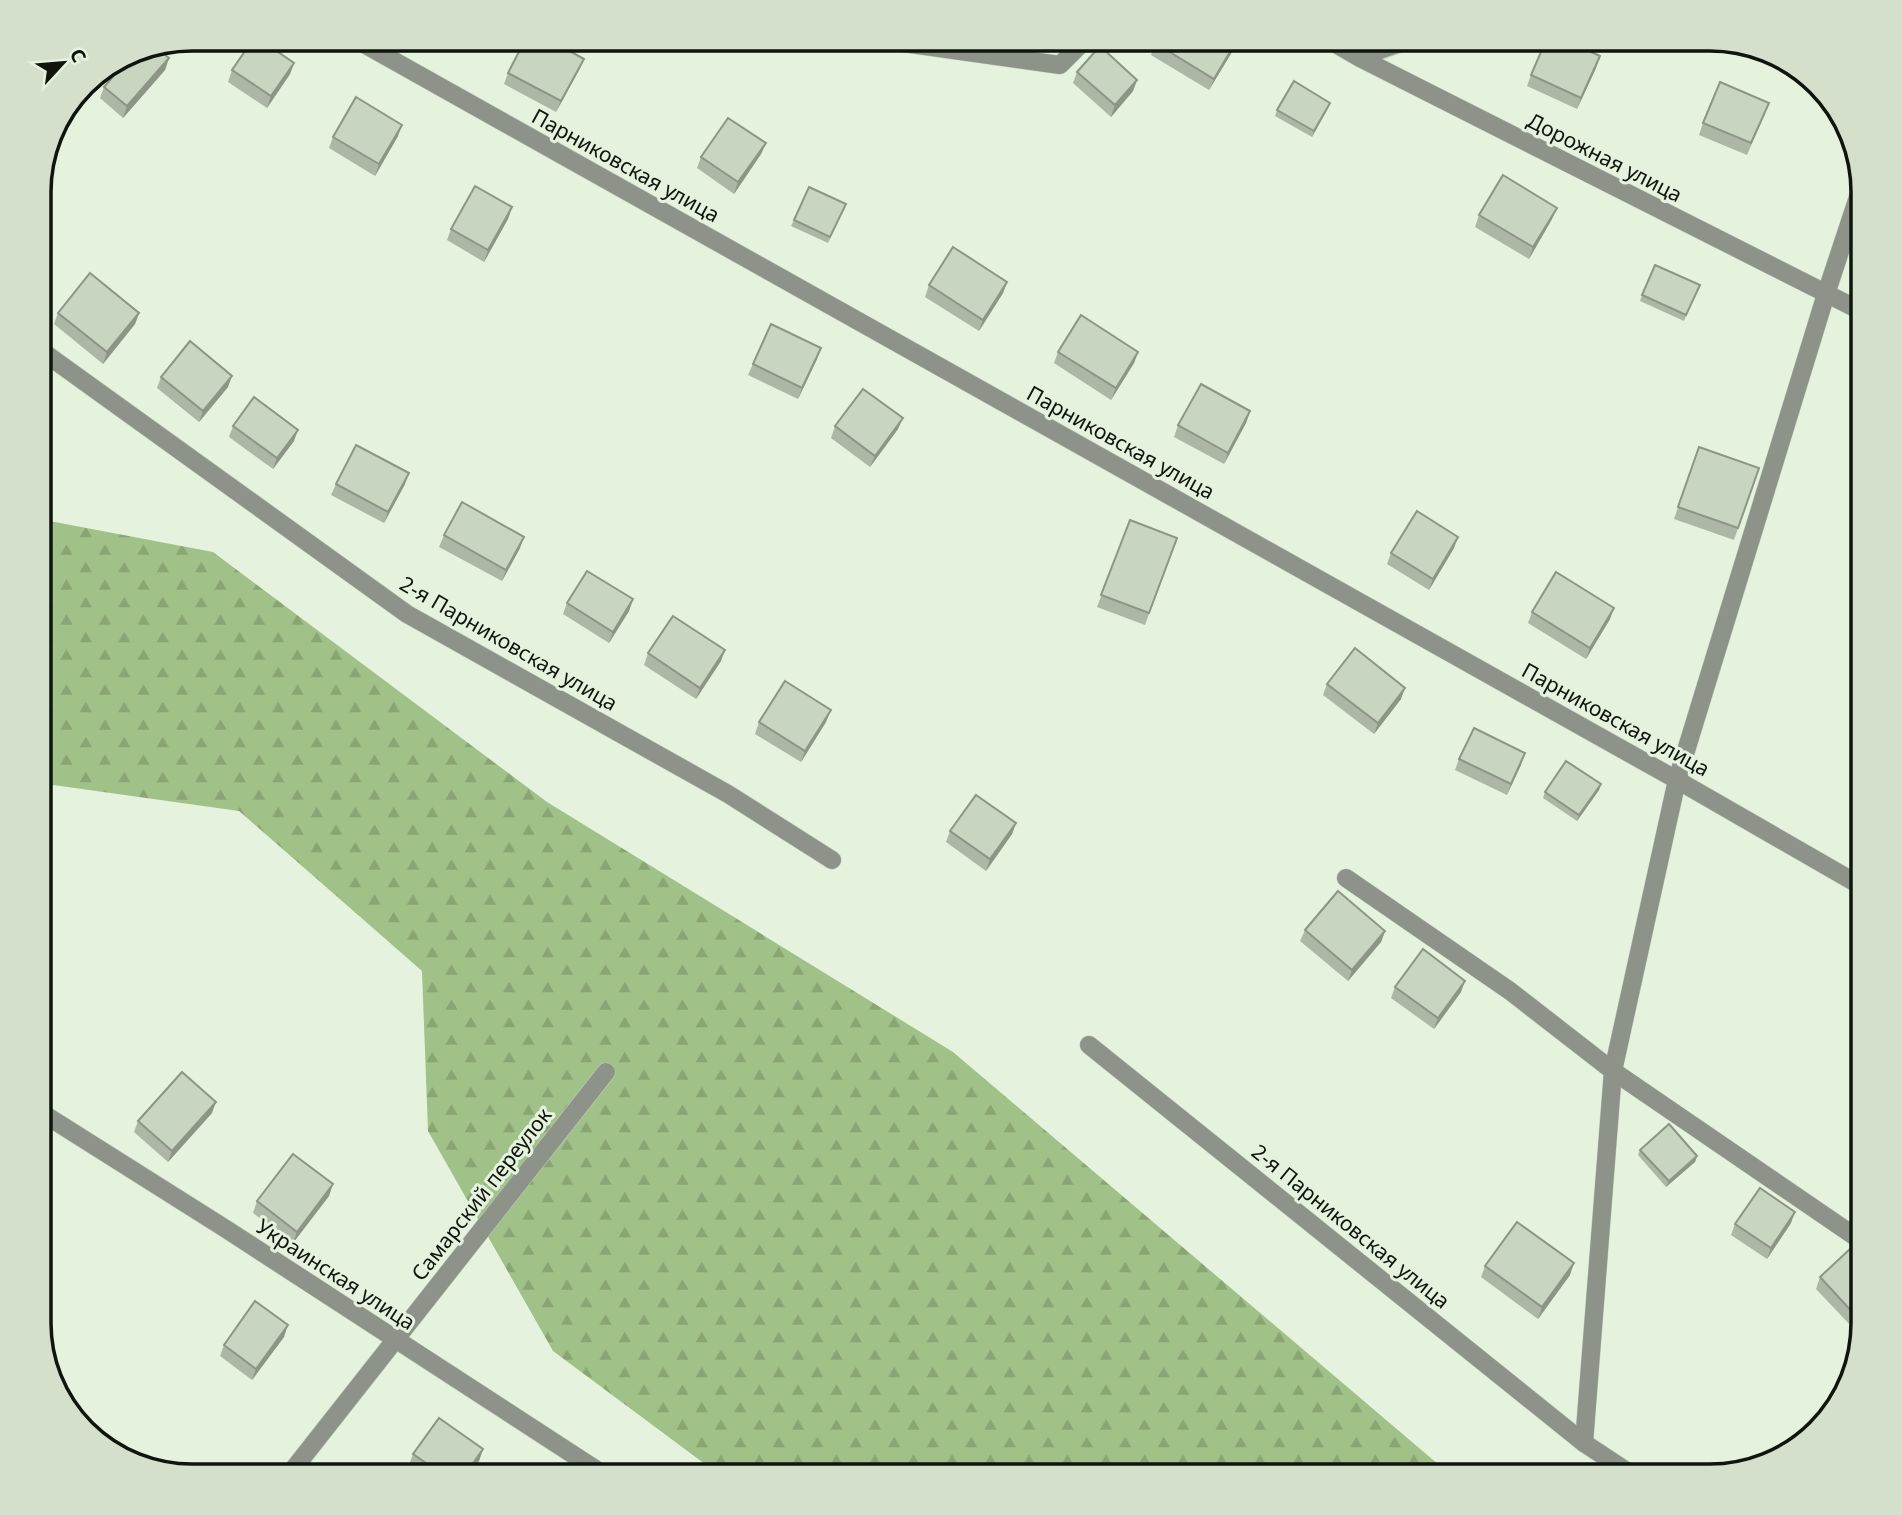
<svg xmlns="http://www.w3.org/2000/svg" width="1902" height="1515" font-family="'Noto Sans',sans-serif">
	<style>
		.forest { fill: url(#forest-firs) }
		.lines { fill: none; stroke-linecap: round; stroke-linejoin: round }
		.service-casing { stroke: #c3cebc; stroke-width: 18 }
		.minor-casing { stroke: #c3cebc; stroke-width: 19 }
		.service { stroke: #8e938a; stroke-width: 16 }
		.minor { stroke: #8e938a; stroke-width: 18 }
		.wall { fill: #acb7a5 }
		.shaded-wall { fill: #8c9586 }
		.building { fill: #c8d5c0; stroke: #8c9586; stroke-width: 2 }
		.labels { text-anchor: middle; dominant-baseline: central; stroke-width: 6; stroke-linejoin: round; paint-order: stroke }
		.street-label { font-size: 21px; fill: #0f140d; stroke: #e5f2dd }
		.rim { fill: none; stroke: #0f140d; stroke-width: 3.5 }
	</style>
	<defs>
		<pattern id="forest-firs" width="22" height="20" patternUnits="userSpaceOnUse" patternTransform="scale(1.75)"><rect width="22" height="20" fill="#a0c188"/><path d="M5 1l3.5 6h-7zM16 11l3.5 6h-7z" fill="#89a574"/></pattern>
	</defs>
	<rect width="100%" height="100%" fill="#e5f2dd"/>
	<!-- forest -->
	<polygon class="forest" points="39,519 213,552 547,802 953,1052 1452,1476 721,1476 553,1351 428,1131 422,971 239,811 39,783"/>
	<g class="lines">
		<defs>
			<polyline id="service" points="1360,58 1414,39"/>
			<g id="minor">
				<polyline points="355,39 1677,780 1863,887"/>
				<polyline points="875,39 1060,65 1086,39"/>
				<polyline points="1327,39 1360,58 1863,312"/>
				<polyline points="39,349 407,614 728,794 832,860"/>
				<polyline points="1346,878 1510,991 1613,1071 1863,1242"/>
				<polyline points="1089,1045 1584,1443 1634,1476"/>
				<polyline points="39,1111 226,1229 606,1476"/>
				<polyline points="1584,1443 1613,1071 1677,780 1826,294 1862,185"/>
				<polyline points="288,1476 606,1072"/>
			</g>
		</defs>
		<!-- service casing -->
		<use href="#service" class="service-casing"/>
		<!-- minor casing -->
		<use href="#minor" class="minor-casing"/>
		<!-- service -->
		<use href="#service" class="service"/>
		<!-- minor -->
		<use href="#minor" class="minor"/>
	</g>
	<!-- wall -->
	<g class="wall">
		<polygon points="1155,43 1235,47 1209,90 1151,55"/>
		<polygon points="169,58 165,70 123,118 100,98 104,87"/>
		<polygon points="584,59 579,70 556,112 504,84 508,73"/>
		<polygon points="294,63 290,74 267,108 228,82 232,70"/>
		<polygon points="1596,68 1577,109 1527,86 1531,75"/>
		<polygon points="1077,72 1137,80 1133,91 1111,117 1073,83"/>
		<polygon points="1328,108 1312,137 1275,116 1277,110"/>
		<polygon points="1765,114 1747,155 1699,135 1703,123"/>
		<polygon points="398,136 375,176 329,148 333,137"/>
		<polygon points="766,143 761,154 734,194 697,168 701,157"/>
		<polygon points="846,204 828,243 791,226 794,220"/>
		<polygon points="512,207 508,219 484,262 447,240 451,229"/>
		<polygon points="1479,215 1552,219 1529,259 1475,227"/>
		<polygon points="1007,282 1003,293 979,331 925,297 929,285"/>
		<polygon points="1700,285 1684,321 1640,301 1642,295"/>
		<polygon points="58,313 139,313 135,324 103,364 54,324"/>
		<polygon points="1058,352 1138,352 1134,363 1111,400 1054,363"/>
		<polygon points="817,359 798,399 748,375 753,364"/>
		<polygon points="161,377 228,387 199,422 157,388"/>
		<polygon points="1250,411 1246,423 1224,464 1174,437 1178,425"/>
		<polygon points="233,426 294,441 273,469 229,437"/>
		<polygon points="835,426 898,429 870,467 831,438"/>
		<polygon points="1699,447 1759,468 1734,540 1674,519"/>
		<polygon points="336,484 405,484 384,523 331,495"/>
		<polygon points="1130,520 1177,538 1145,625 1097,607"/>
		<polygon points="444,535 520,548 502,581 439,547"/>
		<polygon points="1454,548 1429,590 1387,564 1391,553"/>
		<polygon points="633,599 629,611 609,643 563,614 567,603"/>
		<polygon points="1532,612 1610,619 1586,659 1528,623"/>
		<polygon points="648,653 721,661 696,699 644,665"/>
		<polygon points="1327,684 1401,699 1374,734 1323,695"/>
		<polygon points="759,722 826,722 801,762 755,734"/>
		<polygon points="1525,753 1507,795 1455,770 1459,759"/>
		<polygon points="1601,784 1599,790 1577,821 1543,798 1545,792"/>
		<polygon points="1016,823 1012,834 986,871 946,842 950,831"/>
		<polygon points="1305,930 1385,931 1381,942 1348,981 1300,941"/>
		<polygon points="1395,987 1461,992 1434,1029 1391,998"/>
		<polygon points="212,1113 168,1162 134,1132 138,1121"/>
		<polygon points="1640,1150 1697,1156 1695,1162 1666,1187 1638,1155"/>
		<polygon points="329,1196 293,1243 253,1213 257,1201"/>
		<polygon points="1791,1223 1767,1259 1731,1235 1735,1224"/>
		<polygon points="1485,1266 1570,1275 1538,1319 1481,1277"/>
		<polygon points="1820,1277 1863,1316 1852,1327 1816,1289"/>
		<polygon points="284,1337 252,1380 220,1356 224,1345"/>
		<polygon points="483,1449 479,1461 468,1476 425,1476 409,1465 413,1454"/>
	</g>
	<!-- shaded-wall -->
	<g class="shaded-wall">
		<polygon points="1238,38 1235,47 1209,90 1214,79"/>
		<polygon points="1600,56 1596,68 1577,109 1581,98"/>
		<polygon points="169,58 165,70 123,118 127,106"/>
		<polygon points="584,59 579,70 556,112 561,101"/>
		<polygon points="294,63 290,74 267,108 271,96"/>
		<polygon points="1137,80 1133,91 1111,117 1115,105"/>
		<polygon points="1330,103 1328,108 1312,137 1314,131"/>
		<polygon points="402,125 398,136 375,176 379,164"/>
		<polygon points="766,143 761,154 734,194 738,182"/>
		<polygon points="512,207 508,219 484,262 488,250"/>
		<polygon points="1557,208 1552,219 1529,259 1533,247"/>
		<polygon points="1007,282 1003,293 979,331 983,320"/>
		<polygon points="139,313 135,324 103,364 107,352"/>
		<polygon points="821,348 817,359 798,399 802,388"/>
		<polygon points="1138,352 1134,363 1111,400 1116,388"/>
		<polygon points="232,376 228,387 199,422 203,411"/>
		<polygon points="1250,411 1246,423 1224,464 1228,453"/>
		<polygon points="903,418 898,429 870,467 875,456"/>
		<polygon points="298,430 294,441 273,469 277,458"/>
		<polygon points="409,473 405,484 384,523 388,512"/>
		<polygon points="524,537 520,548 502,581 506,570"/>
		<polygon points="1458,537 1454,548 1429,590 1433,579"/>
		<polygon points="633,599 629,611 609,643 613,632"/>
		<polygon points="1614,608 1610,619 1586,659 1590,648"/>
		<polygon points="725,650 721,661 696,699 700,688"/>
		<polygon points="1405,688 1401,699 1374,734 1378,723"/>
		<polygon points="831,710 826,722 801,762 805,751"/>
		<polygon points="1525,753 1521,765 1507,795 1511,784"/>
		<polygon points="1601,784 1599,790 1577,821 1579,815"/>
		<polygon points="1016,823 1012,834 986,871 990,859"/>
		<polygon points="1385,931 1381,942 1348,981 1352,970"/>
		<polygon points="1465,981 1461,992 1434,1029 1438,1018"/>
		<polygon points="216,1102 212,1113 168,1162 172,1151"/>
		<polygon points="1697,1156 1695,1162 1666,1187 1669,1181"/>
		<polygon points="333,1184 329,1196 293,1243 297,1232"/>
		<polygon points="1795,1212 1791,1223 1767,1259 1771,1248"/>
		<polygon points="1574,1263 1570,1275 1538,1319 1542,1307"/>
		<polygon points="1863,1309 1863,1316 1852,1327 1856,1316"/>
		<polygon points="288,1325 284,1337 252,1380 256,1369"/>
		<polygon points="483,1449 479,1461 468,1476 464,1476"/>
	</g>
	<!-- building -->
	<g class="building">
		<polygon points="254,38 258,38 294,63 271,96 232,70"/>
		<polygon points="526,38 546,38 584,59 561,101 508,73"/>
		<polygon points="1158,38 1238,38 1214,79 1155,43"/>
		<polygon points="1547,38 1561,38 1600,56 1581,98 1531,75"/>
		<polygon points="155,46 169,58 127,106 104,87 136,50"/>
		<polygon points="1100,46 1137,80 1115,105 1077,72"/>
		<polygon points="1294,81 1330,103 1314,131 1277,110"/>
		<polygon points="1720,82 1769,103 1751,143 1703,123"/>
		<polygon points="356,97 402,125 379,164 333,137"/>
		<polygon points="728,118 766,143 738,182 701,157"/>
		<polygon points="1503,175 1557,208 1533,247 1479,215"/>
		<polygon points="475,186 512,207 488,250 451,229"/>
		<polygon points="809,187 846,204 830,237 794,220"/>
		<polygon points="953,247 1007,282 983,320 929,285"/>
		<polygon points="1655,265 1700,285 1686,315 1642,295"/>
		<polygon points="90,273 139,313 107,352 58,313"/>
		<polygon points="1081,315 1138,352 1116,388 1058,352"/>
		<polygon points="771,324 821,348 802,388 753,364"/>
		<polygon points="190,341 232,376 203,411 161,377"/>
		<polygon points="1201,384 1250,411 1228,453 1178,425"/>
		<polygon points="863,389 903,418 875,456 835,426"/>
		<polygon points="254,397 298,430 277,458 233,426"/>
		<polygon points="356,445 409,473 388,512 336,484"/>
		<polygon points="1699,447 1759,468 1738,528 1678,507"/>
		<polygon points="462,502 524,537 506,570 444,535"/>
		<polygon points="1417,511 1458,537 1433,579 1391,553"/>
		<polygon points="1130,520 1177,538 1149,613 1101,595"/>
		<polygon points="587,571 633,599 613,632 567,603"/>
		<polygon points="1556,572 1614,608 1590,648 1532,612"/>
		<polygon points="673,616 725,650 700,688 648,653"/>
		<polygon points="1355,648 1405,688 1378,723 1327,684"/>
		<polygon points="785,681 831,710 805,751 759,722"/>
		<polygon points="1474,728 1525,753 1511,784 1459,759"/>
		<polygon points="1566,761 1601,784 1579,815 1545,792"/>
		<polygon points="976,795 1016,823 990,859 950,831"/>
		<polygon points="1338,891 1385,931 1352,970 1305,930"/>
		<polygon points="1423,949 1465,981 1438,1018 1395,987"/>
		<polygon points="182,1072 216,1102 172,1151 138,1121"/>
		<polygon points="1669,1124 1697,1156 1669,1181 1640,1150"/>
		<polygon points="293,1154 333,1184 297,1232 257,1201"/>
		<polygon points="1760,1188 1795,1212 1771,1248 1735,1224"/>
		<polygon points="1517,1222 1574,1263 1542,1307 1485,1266"/>
		<polygon points="1850,1249 1863,1264 1863,1309 1856,1316 1820,1277"/>
		<polygon points="255,1301 288,1325 256,1369 224,1345"/>
		<polygon points="439,1418 483,1449 464,1476 445,1476 413,1454"/>
	</g>
	<g class="labels">
		<!-- street labels -->
		<g class="street-label">
			<text transform="translate(1605 157) rotate(27)">Дорожная улица</text>
			<text transform="translate(626 165) rotate(29)">Парниковская улица</text>
			<text transform="translate(1121 442) rotate(29)">Парниковская улица</text>
			<text transform="translate(509 643) rotate(30)">2-я Парниковская улица</text>
			<text transform="translate(1616 719) rotate(29)">Парниковская улица</text>
			<text transform="translate(481 1194) rotate(-52)">Самарский переулок</text>
			<text transform="translate(1351 1226) rotate(39)">2-я Парниковская улица</text>
			<text transform="translate(336 1274) rotate(33)">Украинская улица</text>
		</g>
	</g>
	<!-- crop -->
	<path d="M0 0H1902V1515H0ZM192 51H1710A141 141 0 0 1 1851 192V1323A141 141 0 0 1 1710 1464H192A141 141 0 0 1 51 1323V192A141 141 0 0 1 192 51Z" fill="#d4e0cc" fill-rule="evenodd"/>
	<path class="rim" d="M192 51H1710A141 141 0 0 1 1851 192V1323A141 141 0 0 1 1710 1464H192A141 141 0 0 1 51 1323V192A141 141 0 0 1 192 51Z"/>
	<!-- north arrow -->
	<g transform="translate(63 63) rotate(64)" stroke="#e5f2dd" stroke-width="5" paint-order="stroke">
	<path d="M0-5L12 26L0 18L-12 26Z" fill="#0f140d"/>
	<text y="-10" font-size="19" font-weight="bold" text-anchor="middle" fill="#0f140d">С</text>
	</g>
</svg>
